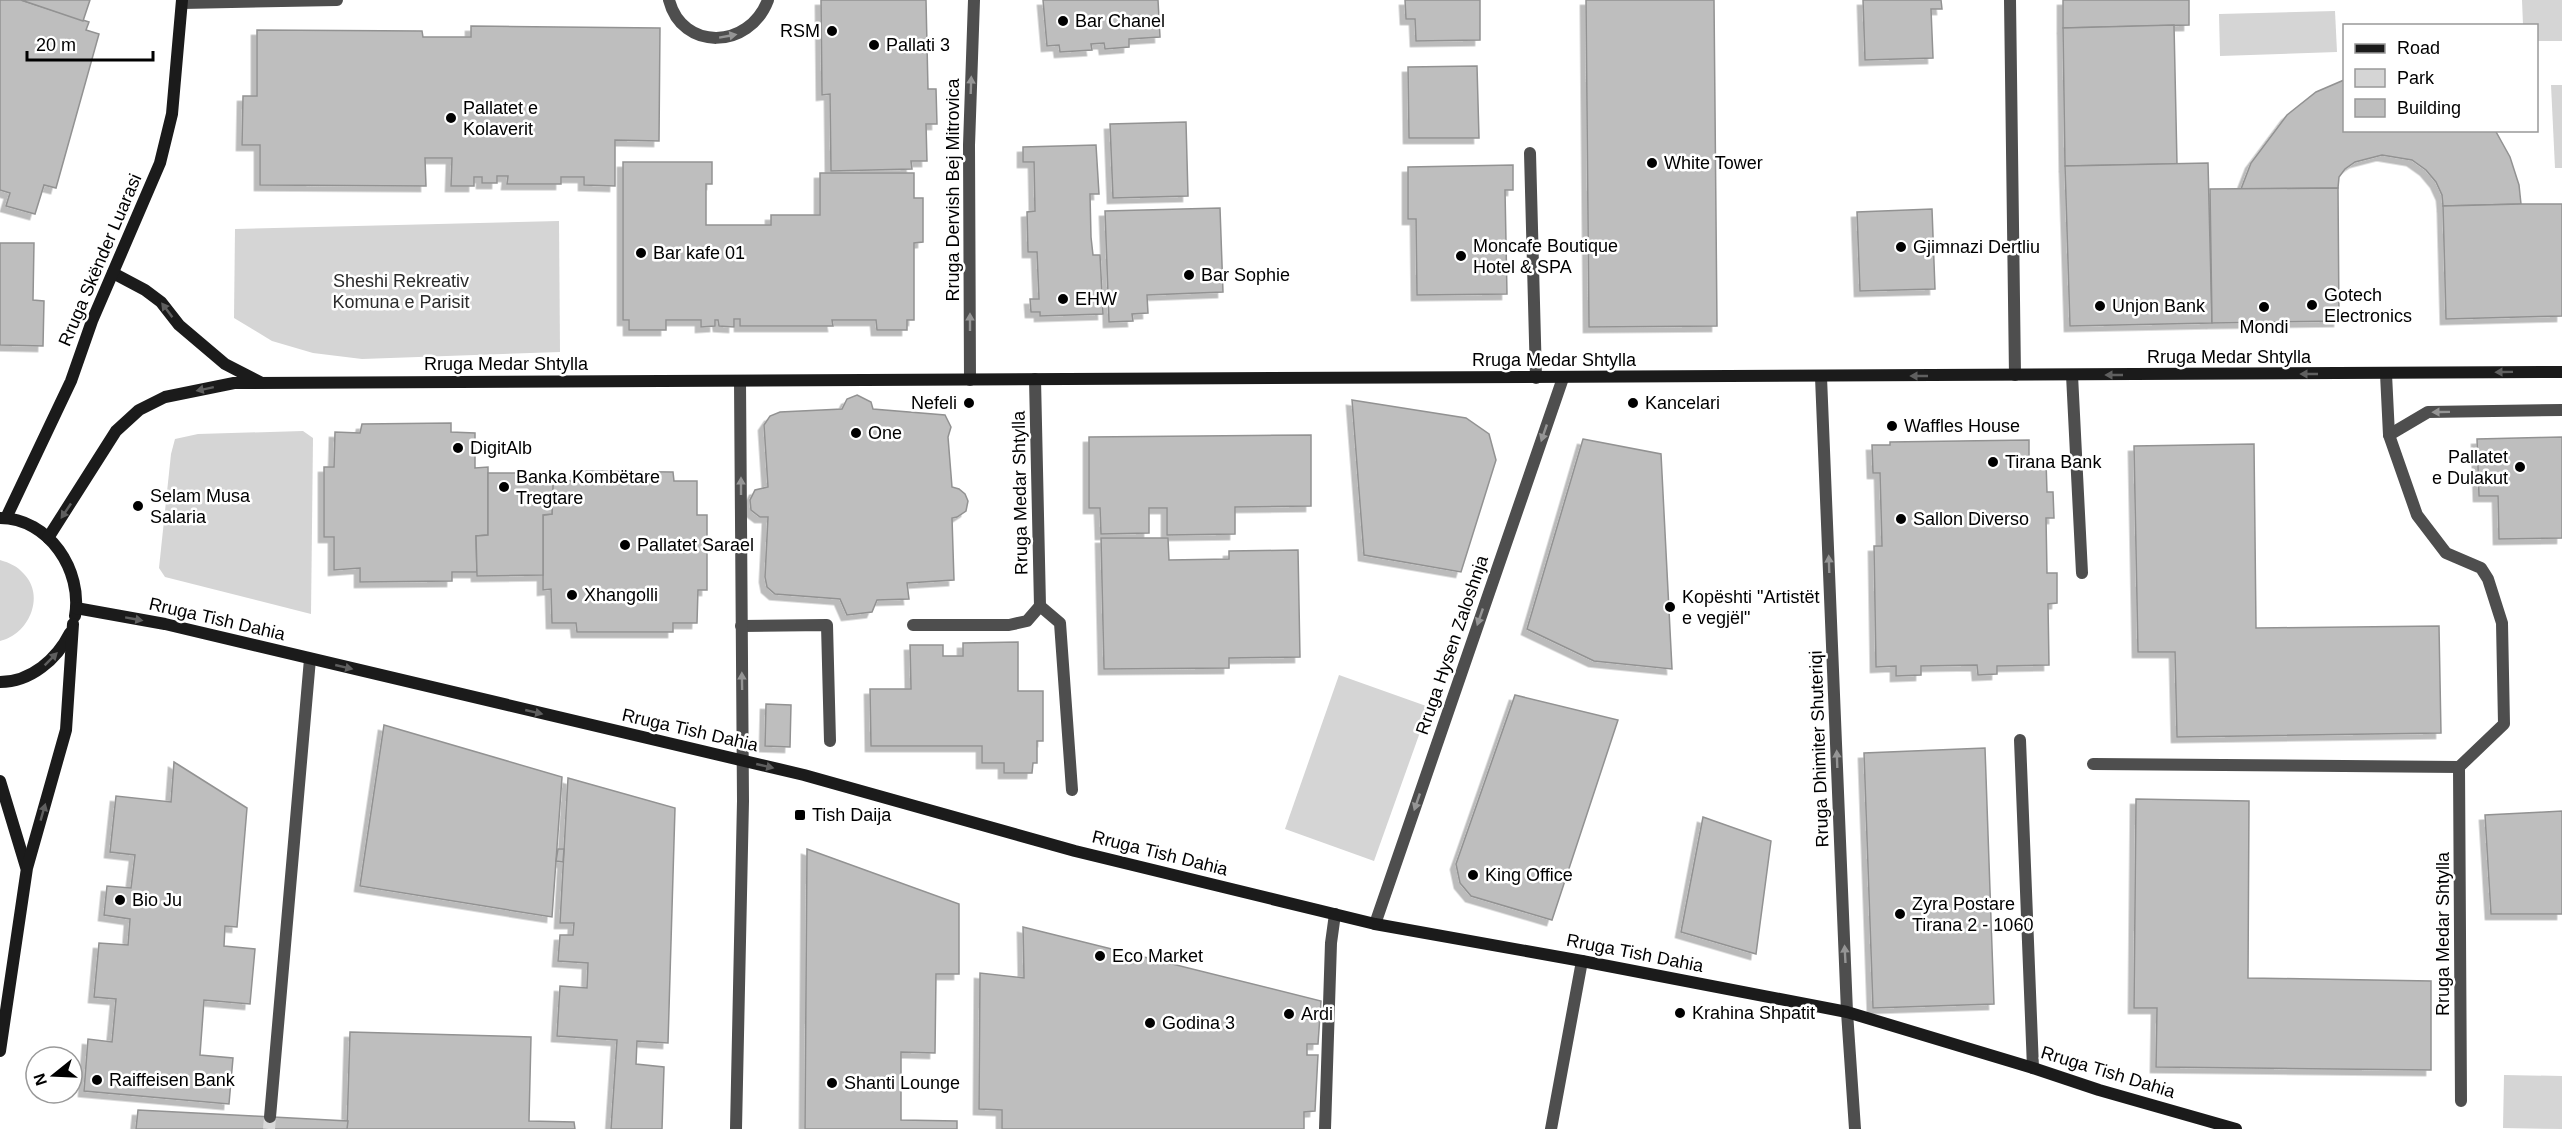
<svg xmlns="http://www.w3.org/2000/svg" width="2562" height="1129" font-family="Helvetica,sans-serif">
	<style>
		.green { fill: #d5d5d5 }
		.building { fill: #bebebe; stroke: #929292; stroke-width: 1.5; filter: url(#shadow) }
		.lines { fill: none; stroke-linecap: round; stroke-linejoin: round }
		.street-tunnel { stroke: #d9d9d9; stroke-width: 12; stroke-dasharray: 12 6; stroke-linecap: butt }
		.lane { stroke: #4e4e4e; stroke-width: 12 }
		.street { stroke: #4e4e4e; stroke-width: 12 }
		.secondary { stroke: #1b1b1b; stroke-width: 12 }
		.oneway { fill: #959595 }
		.oneway2 { fill: #5f5f5f }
		.poi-dot { fill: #000; stroke: #fff; stroke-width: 2 }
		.labels { text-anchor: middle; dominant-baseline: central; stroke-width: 5; stroke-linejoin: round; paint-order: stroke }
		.poi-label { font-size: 18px; fill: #000; stroke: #fff; text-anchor: start }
		.street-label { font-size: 18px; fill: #000; stroke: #fff }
		.park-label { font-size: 18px; fill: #2c2c2c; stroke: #fff }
	</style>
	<defs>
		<filter id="shadow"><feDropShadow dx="-5.5" dy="5.5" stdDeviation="0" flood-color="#0004"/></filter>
	</defs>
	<rect width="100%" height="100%" fill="#fff"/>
	<!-- green -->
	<g class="green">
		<polygon points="2522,0 2562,0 2562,41 2537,41 2536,26 2523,25"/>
		<polygon points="2335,11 2337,52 2220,56 2219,14"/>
		<polygon points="2551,85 2562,85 2562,168 2555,168"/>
		<polygon points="559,221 560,352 362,359 313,353 272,341 234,318 235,229"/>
		<polygon points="303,431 313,438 311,614 165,577 159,568 171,454 175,439 198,434"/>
		<path d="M0,560c10,3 17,6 24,14 22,23 4,61 -24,67z"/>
		<polygon points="1339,675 1429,707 1374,861 1285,829"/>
		<polygon points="2504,1075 2562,1076 2562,1129 2503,1128"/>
	</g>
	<!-- building -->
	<g class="building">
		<polygon points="0,0 21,0 89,22 86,30 99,34 56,188 44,185 35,214 6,206 10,193 0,190"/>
		<polygon points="21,0 90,0 83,21"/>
		<polygon points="821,0 926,0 928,89 936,89 937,124 926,124 927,161 911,161 912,169 831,171 830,94 822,95"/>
		<polygon points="1043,0 1158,0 1160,37 1129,39 1129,47 1105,49 1104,43 1091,44 1092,50 1060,52 1059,45 1047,46"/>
		<polygon points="1405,0 1480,0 1480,40 1416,41 1415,19 1406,19"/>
		<polygon points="1586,0 1714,0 1717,326 1589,327"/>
		<polygon points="1863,0 1941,0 1942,9 1931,9 1933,58 1865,60"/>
		<polygon points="2063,0 2189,0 2189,25 2063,28"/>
		<polygon points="2174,25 2177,164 2065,166 2063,28"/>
		<polygon points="471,26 660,28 659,141 615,140 615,186 584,185 584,177 561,177 561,184 507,184 508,176 497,176 497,183 482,183 482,177 474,177 474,186 451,186 452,158 425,158 426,186 260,185 260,145 242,145 243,96 257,96 257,30 422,31 423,37 471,37"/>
		<polygon points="1477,66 1479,138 1409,138 1408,67"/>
		<polygon points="2344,80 2344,130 2495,130 2510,157 2519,185 2521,204 2443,206 2442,195 2436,182 2426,170 2412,160 2382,155 2355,162 2345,169 2339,177 2338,188 2241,189 2251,163 2287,115 2316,92"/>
		<polygon points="1186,122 1188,196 1113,198 1110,124"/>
		<polygon points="1096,145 1099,194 1090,194 1091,237 1093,255 1100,255 1103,314 1040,316 1040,312 1031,312 1030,299 1039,299 1037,252 1028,252 1027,212 1035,211 1034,162 1023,162 1023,147"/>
		<polygon points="623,162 712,162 712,184 706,184 706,225 771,225 771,215 820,215 820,173 914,173 914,198 923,198 923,242 914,243 914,320 907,320 907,330 877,330 876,320 832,320 833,326 740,326 740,319 734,319 734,327 719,326 718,320 715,320 715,326 701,327 701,320 666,320 666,330 629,330 629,320 623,320"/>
		<polygon points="2208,163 2212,323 2070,326 2065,166"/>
		<polygon points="1513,165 1513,190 1505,190 1507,294 1417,295 1416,219 1408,219 1408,167"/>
		<polygon points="2338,188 2339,321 2212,323 2210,189"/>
		<polygon points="2521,204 2562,204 2562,316 2446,319 2443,206"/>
		<polygon points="1220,208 1223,292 1147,295 1148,313 1132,314 1133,321 1109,322 1105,211"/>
		<polygon points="1932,209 1935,289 1860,291 1857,212"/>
		<polygon points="0,243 34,243 33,300 44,301 43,346 0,345"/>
		<polygon points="857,395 871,402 873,409 945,415 951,427 948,437 952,487 959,489 965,494 968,501 966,511 957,517 952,518 954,580 907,583 909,599 877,600 872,612 847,615 840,599 775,594 767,587 765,577 768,517 760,517 751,510 750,500 755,490 768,487 764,425 770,416 780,412 842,409 847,399"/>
		<polygon points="1352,400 1466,418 1489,434 1496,460 1461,572 1364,555"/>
		<polygon points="451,423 451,432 475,433 475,468 488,467 488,535 476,536 477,572 452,572 452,581 360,582 360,568 334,570 334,537 324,537 324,467 334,467 335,432 360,433 362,424"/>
		<polygon points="1311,435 1311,506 1235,507 1235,534 1167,535 1167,508 1149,508 1149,533 1101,534 1100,508 1089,508 1089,437"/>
		<polygon points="2562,437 2562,538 2499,539 2498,496 2479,496 2477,439"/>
		<polygon points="1583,439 1661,454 1672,669 1594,661 1527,629"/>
		<polygon points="2029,440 2029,461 2046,461 2047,492 2053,492 2054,518 2046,518 2047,573 2057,573 2057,603 2048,604 2049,665 1997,666 1997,674 1978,675 1977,665 1921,666 1921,675 1896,676 1896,666 1876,667 1874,546 1882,546 1880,473 1873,473 1872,445 1890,445 1890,442"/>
		<polygon points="2254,444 2256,628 2439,626 2441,733 2177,737 2175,652 2138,652 2134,446"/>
		<polygon points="577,471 673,472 674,481 697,481 697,515 707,515 707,590 698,590 697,623 673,623 673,632 577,632 576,623 552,623 551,589 543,590 543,515 552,514 553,481 577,481"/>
		<polygon points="488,473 543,473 553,483 552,514 543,515 543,575 477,576 476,536 488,535"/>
		<polygon points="1101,538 1168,538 1169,560 1229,559 1229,551 1298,550 1300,657 1229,658 1229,668 1104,669"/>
		<polygon points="1018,642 1018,691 1043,691 1043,741 1037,741 1037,763 1033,763 1032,773 1004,773 1004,763 982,763 982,746 871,746 870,689 911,689 910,645 943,645 943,656 963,656 963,643"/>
		<polygon points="1515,695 1618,720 1552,920 1471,896 1460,883 1456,864"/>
		<polygon points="766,704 791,705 790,747 765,746"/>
		<polygon points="384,725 562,777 552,917 360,886"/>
		<polygon points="1985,748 1994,1004 1873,1008 1864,753"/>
		<polygon points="174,762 247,808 237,927 225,926 224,946 255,949 250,1004 204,1000 200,1055 233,1058 229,1104 84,1091 88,1039 112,1042 116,999 94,997 99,943 128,945 130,919 104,915 107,886 131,888 135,855 110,852 116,796 171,802"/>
		<polygon points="568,778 675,808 668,1043 637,1041 636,1064 664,1067 662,1129 611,1129 617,1040 557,1036 560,986 587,988 588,963 558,961 560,935 573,935 574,923 560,923"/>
		<polygon points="2136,799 2249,801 2248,978 2431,981 2431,1070 2156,1067 2157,1008 2134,1008"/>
		<polygon points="2562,811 2562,914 2491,914 2485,815"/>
		<polygon points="1703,817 1771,841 1756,954 1681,932"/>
		<polygon points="558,849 564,849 563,862 556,861"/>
		<polygon points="807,849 959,904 959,974 936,974 935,1053 901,1052 901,1120 957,1121 957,1129 805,1129"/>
		<polygon points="1023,927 1321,1001 1318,1044 1307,1044 1307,1055 1318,1055 1315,1111 1304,1112 1304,1129 1002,1129 1002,1110 979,1109 980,973 1024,978"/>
		<polygon points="350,1032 531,1037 529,1121 574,1122 575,1129 347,1129"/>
		<polygon points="138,1110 348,1121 347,1129 136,1129"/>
	</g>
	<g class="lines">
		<!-- street-tunnel -->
		<polyline class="street-tunnel" points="269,1129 270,1117"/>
		<!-- lane -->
		<g class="lane">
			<polyline points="2010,0 2015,375"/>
			<polyline points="1530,153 1536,378"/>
			<polyline points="2072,375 2082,573"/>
			<polyline points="1035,379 1040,606"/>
			<polyline points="2389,435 2428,412 2562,410"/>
			<polyline points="1040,606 1060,623 1072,790"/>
			<polyline points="913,625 1009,625 1027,621 1040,606"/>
			<polyline points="741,626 827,625 830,741"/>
			<polyline points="2020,740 2033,1068"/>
			<polyline points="2093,764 2459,767"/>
		</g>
		<!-- street -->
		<g class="street">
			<path d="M669,0c13,51 80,50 99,0"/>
			<polyline points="182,3 337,0"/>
			<polyline points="2386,374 2389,435 2417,515 2446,553 2481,568 2488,579 2502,623 2504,724 2459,767 2461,1101"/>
			<polyline points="1821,377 1847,1012 1855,1129"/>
			<polyline points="970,380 969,145 974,0"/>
			<polyline points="1375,924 1563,378"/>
			<polyline points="270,1117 310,659"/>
			<polyline points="736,1129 743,801 740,381"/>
			<polyline points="1325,1129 1331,943 1335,914"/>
			<polyline points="1551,1129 1582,961"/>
		</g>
		<!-- secondary -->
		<g class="secondary">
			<polyline points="113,273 145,290 161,302 179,325 225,364 260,382"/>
			<path d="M0,518c49,0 83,53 75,98"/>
			<polyline points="6,518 71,381 92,321 160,163 172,114 182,0"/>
			<polyline points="48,538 116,431 139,410 165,397 234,383 2562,372"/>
			<polyline points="76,608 165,624 804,775 1075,851 1375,924 1582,961 1847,1012 2033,1068 2099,1090 2236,1129"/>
			<path d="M0,682c31,0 57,-23 70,-49"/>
			<polyline points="0,781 26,867"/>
			<polyline points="0,1051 27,868 66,730 73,624"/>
		</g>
	</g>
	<!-- one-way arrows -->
	<defs><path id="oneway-solid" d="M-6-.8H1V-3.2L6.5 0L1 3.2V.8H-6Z" transform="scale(1.5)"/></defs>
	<g class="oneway">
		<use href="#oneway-solid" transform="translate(728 36) rotate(-10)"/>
		<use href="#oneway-solid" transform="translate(971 85) rotate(-88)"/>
		<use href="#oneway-solid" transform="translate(970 322) rotate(-90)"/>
		<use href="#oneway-solid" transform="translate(2441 412) rotate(179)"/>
		<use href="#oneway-solid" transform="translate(1544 433) rotate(109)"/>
		<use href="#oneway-solid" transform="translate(741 486) rotate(-90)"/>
		<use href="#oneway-solid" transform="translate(1829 564) rotate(-92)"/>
		<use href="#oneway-solid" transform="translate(1480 617) rotate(109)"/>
		<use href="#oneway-solid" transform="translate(742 681) rotate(-91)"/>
		<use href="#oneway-solid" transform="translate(1837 759) rotate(-92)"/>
		<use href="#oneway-solid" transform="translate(1417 802) rotate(109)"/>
		<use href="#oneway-solid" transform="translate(1845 954) rotate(-93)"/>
	</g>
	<g class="oneway2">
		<use href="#oneway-solid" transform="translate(167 310) rotate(-127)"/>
		<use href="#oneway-solid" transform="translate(2504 372) rotate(179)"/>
		<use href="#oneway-solid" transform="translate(2309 374) rotate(180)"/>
		<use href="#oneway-solid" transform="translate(2114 375) rotate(180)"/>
		<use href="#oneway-solid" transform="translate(1919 376) rotate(180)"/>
		<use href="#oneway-solid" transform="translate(205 389) rotate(168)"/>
		<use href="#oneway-solid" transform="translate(66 511) rotate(124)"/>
		<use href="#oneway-solid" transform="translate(134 619) rotate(10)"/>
		<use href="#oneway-solid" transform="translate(51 659) rotate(-45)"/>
		<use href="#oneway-solid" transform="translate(344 667) rotate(13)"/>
		<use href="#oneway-solid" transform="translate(534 712) rotate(13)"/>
		<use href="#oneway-solid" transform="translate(765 766) rotate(13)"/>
		<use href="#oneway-solid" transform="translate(43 812) rotate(-74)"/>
	</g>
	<!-- markers -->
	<g class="poi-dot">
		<circle cx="1063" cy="21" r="6"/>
		<circle cx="832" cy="31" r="6"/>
		<circle cx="874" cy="45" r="6"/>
		<circle cx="451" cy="118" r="6"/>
		<circle cx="1652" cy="163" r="6"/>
		<circle cx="1901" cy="247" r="6"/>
		<circle cx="641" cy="253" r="6"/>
		<circle cx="1461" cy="256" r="6"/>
		<circle cx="1189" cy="275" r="6"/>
		<circle cx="1063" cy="299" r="6"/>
		<circle cx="2312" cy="305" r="6"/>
		<circle cx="2100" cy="306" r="6"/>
		<circle cx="2264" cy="307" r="6"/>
		<circle cx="969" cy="403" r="6"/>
		<circle cx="1633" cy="403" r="6"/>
		<circle cx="1892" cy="426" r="6"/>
		<circle cx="856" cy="433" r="6"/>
		<circle cx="458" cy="448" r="6"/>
		<circle cx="1993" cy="462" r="6"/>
		<circle cx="2520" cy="467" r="6"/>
		<circle cx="504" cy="487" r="6"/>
		<circle cx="138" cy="506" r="6"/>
		<circle cx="1901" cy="519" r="6"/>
		<circle cx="625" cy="545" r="6"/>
		<circle cx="572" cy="595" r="6"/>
		<circle cx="1670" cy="607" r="6"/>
		<rect x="794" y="809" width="12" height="12" rx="3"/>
		<circle cx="1473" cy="875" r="6"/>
		<circle cx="120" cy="900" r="6"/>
		<circle cx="1900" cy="914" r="6"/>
		<circle cx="1100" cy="956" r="6"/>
		<circle cx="1680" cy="1013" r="6"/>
		<circle cx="1289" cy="1014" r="6"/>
		<circle cx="1150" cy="1023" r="6"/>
		<circle cx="97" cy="1080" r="6"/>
		<circle cx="832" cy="1083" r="6"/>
	</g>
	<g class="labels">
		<!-- poi labels -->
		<g class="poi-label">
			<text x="1075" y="21">Bar Chanel</text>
			<text x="820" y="31" text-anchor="end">RSM</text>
			<text x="886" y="45">Pallati 3</text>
			<text x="463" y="108">Pallatet e<tspan x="463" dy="21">Kolaverit</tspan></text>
			<text x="1664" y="163">White Tower</text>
			<text x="1473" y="246">Moncafe Boutique<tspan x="1473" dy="21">Hotel &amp; SPA</tspan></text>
			<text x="1913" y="247">Gjimnazi Dertliu</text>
			<text x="653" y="253">Bar kafe 01</text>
			<text x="1201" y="275">Bar Sophie</text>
			<text x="2324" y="295">Gotech<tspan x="2324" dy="21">Electronics</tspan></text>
			<text x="1075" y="299">EHW</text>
			<text x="2112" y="306">Unjon Bank</text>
			<text x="2264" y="327" text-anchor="middle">Mondi</text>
			<text x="957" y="403" text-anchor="end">Nefeli</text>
			<text x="1645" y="403">Kancelari</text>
			<text x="1904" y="426">Waffles House</text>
			<text x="868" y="433">One</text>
			<text x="470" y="448">DigitAlb</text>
			<text x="2508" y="457" text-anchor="end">Pallatet<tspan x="2508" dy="21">e Dulakut</tspan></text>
			<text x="2005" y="462">Tirana Bank</text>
			<text x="516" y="477">Banka Kombëtare<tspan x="516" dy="21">Tregtare</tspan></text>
			<text x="150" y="496">Selam Musa<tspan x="150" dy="21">Salaria</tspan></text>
			<text x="1913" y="519">Sallon Diverso</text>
			<text x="637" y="545">Pallatet Sarael</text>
			<text x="584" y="595">Xhangolli</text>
			<text x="1682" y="597">Kopështi "Artistët<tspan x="1682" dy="21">e vegjël"</tspan></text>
			<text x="812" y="815">Tish Daija</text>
			<text x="1485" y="875">King Office</text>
			<text x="132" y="900">Bio Ju</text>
			<text x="1912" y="904">Zyra Postare<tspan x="1912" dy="21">Tirana 2 - 1060</tspan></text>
			<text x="1112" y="956">Eco Market</text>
			<text x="1692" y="1013">Krahina Shpatit</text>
			<text x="1301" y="1014">Ardi</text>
			<text x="1162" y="1023">Godina 3</text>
			<text x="109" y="1080">Raiffeisen Bank</text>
			<text x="844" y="1083">Shanti Lounge</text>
		</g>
		<!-- street labels -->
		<g class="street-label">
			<text transform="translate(953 190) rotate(-90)">Rruga Dervish Bej Mitrovica</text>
			<text transform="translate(100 260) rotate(-67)">Rruga Skënder Luarasi</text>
			<text x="2229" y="357">Rruga Medar Shtylla</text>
			<text x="1554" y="360">Rruga Medar Shtylla</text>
			<text x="506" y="364">Rruga Medar Shtylla</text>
			<text transform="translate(1020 493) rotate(-91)">Rruga Medar Shtylla</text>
			<text transform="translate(217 619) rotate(13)">Rruga Tish Dahia</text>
			<text transform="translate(1452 645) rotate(-71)">Rruga Hysen Zaloshnja</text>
			<text transform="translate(690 730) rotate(13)">Rruga Tish Dahia</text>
			<text transform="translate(1819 749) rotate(-92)">Rruga Dhimiter Shuteriqi</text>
			<text transform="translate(1160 853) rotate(14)">Rruga Tish Dahia</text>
			<text transform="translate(2443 934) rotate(-90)">Rruga Medar Shtylla</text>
			<text transform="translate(1635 953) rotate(11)">Rruga Tish Dahia</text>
			<text transform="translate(2108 1072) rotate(17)">Rruga Tish Dahia</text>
		</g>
		<!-- park labels -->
		<g class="park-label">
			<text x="401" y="281">Sheshi Rekreativ<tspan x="401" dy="21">Komuna e Parisit</tspan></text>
		</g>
	</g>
	<!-- legend -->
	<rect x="2343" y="24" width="195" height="108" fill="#ffffff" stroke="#999999" stroke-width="1.5"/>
	<rect x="2355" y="44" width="30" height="9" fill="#1b1b1b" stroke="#999999" stroke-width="1.5"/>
	<text x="2397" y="54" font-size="18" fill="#000000">Road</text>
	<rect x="2355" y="69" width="30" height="18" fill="#d5d5d5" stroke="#999999" stroke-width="1.5"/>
	<text x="2397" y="84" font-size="18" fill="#000000">Park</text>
	<rect x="2355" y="99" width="30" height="18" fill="#bebebe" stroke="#999999" stroke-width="1.5"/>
	<text x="2397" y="114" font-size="18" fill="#000000">Building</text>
	<!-- north arrow -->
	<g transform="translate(54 1075) rotate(252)"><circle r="28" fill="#ffffff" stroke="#999999" stroke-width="1.5"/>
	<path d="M0-4.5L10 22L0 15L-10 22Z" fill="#000000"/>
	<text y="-9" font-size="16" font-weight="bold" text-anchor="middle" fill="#000000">N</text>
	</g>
	<!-- scale -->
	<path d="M27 51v9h126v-9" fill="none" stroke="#000000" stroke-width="3"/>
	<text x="36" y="51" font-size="18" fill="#000000" stroke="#ffffff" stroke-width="4.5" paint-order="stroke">20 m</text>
</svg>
